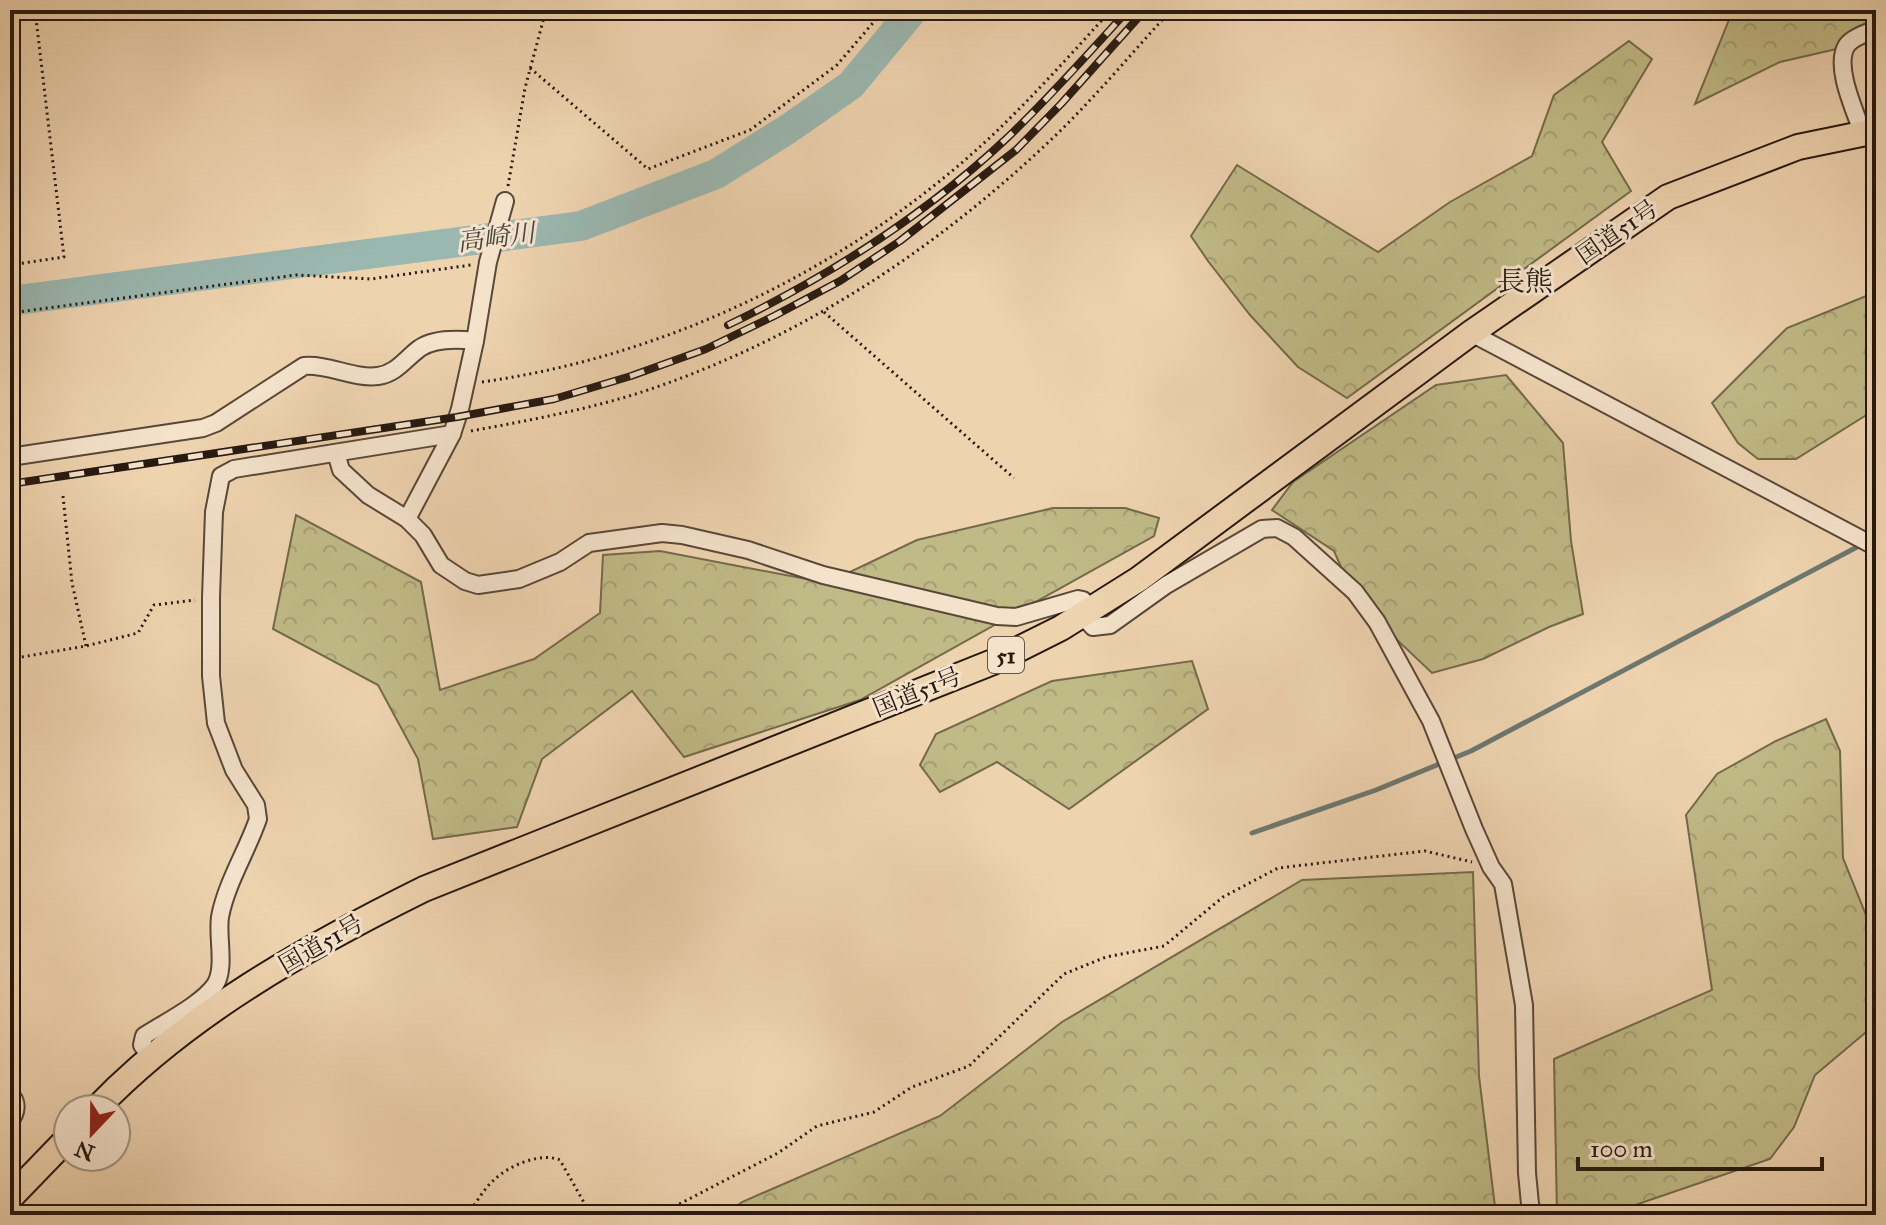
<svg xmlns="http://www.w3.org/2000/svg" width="1886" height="1225" font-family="'IM FELL Great Primer','Noto Serif JP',serif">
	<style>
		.forest { fill: url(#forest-crowns); stroke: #736a4b; stroke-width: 2 }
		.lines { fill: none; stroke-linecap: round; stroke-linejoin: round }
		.stream { stroke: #6c7870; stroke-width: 5 }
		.river { stroke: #9ab7b0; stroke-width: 30 }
		.minor-casing { stroke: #584838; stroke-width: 20 }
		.highway-casing { stroke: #261910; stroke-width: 28 }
		.path { stroke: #261910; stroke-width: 3; stroke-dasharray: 2 4; stroke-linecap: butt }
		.minor { stroke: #f4e2cb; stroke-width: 16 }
		.highway { stroke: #eed3af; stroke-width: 24 }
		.rail-casing { stroke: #261910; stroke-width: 8 }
		.rail { stroke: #f4e2cb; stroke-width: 5; stroke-dasharray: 15; stroke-linecap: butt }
		.labels { text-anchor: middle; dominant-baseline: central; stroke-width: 6; stroke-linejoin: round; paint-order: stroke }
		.shield { fill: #f4e2cb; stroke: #645548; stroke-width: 2 }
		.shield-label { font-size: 22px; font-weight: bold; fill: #261910 }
		.street-label { font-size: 24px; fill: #261910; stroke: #f4e2cb }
		.water-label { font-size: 26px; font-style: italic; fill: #494840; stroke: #f4e2cb }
		.quarter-label { font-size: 28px; fill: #261910; stroke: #f4e2cb }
	</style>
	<defs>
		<pattern id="forest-crowns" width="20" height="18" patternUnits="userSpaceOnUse" patternTransform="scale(2)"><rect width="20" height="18" fill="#c0ba86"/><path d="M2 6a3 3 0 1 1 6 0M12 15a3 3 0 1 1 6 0" fill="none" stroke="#a59f73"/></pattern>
	</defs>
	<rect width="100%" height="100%" fill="#eed3af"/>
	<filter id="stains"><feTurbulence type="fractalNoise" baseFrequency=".0025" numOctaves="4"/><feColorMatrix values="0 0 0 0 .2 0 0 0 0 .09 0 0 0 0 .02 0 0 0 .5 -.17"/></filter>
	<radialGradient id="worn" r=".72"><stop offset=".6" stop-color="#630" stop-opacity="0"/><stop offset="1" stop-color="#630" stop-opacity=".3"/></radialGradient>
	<!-- forest -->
	<g class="forest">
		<polygon points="1733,10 1876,10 1876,40 1780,62 1695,104"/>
		<polygon points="1629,41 1652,59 1602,142 1631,191 1347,398 1298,367 1250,315 1208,261 1191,236 1237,165 1378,252 1450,202 1532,156 1554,95"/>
		<polygon points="1876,292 1876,409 1796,459 1758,459 1738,443 1712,403 1787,328"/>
		<polygon points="1506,375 1563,443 1571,541 1583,614 1549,627 1483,659 1432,673 1356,601 1334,551 1272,510 1293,482 1436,385"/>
		<polygon points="1053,508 1125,508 1159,518 1154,536 860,700 684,757 632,691 542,759 517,827 433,839 418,759 378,685 273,629 296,515 421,582 440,690 534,659 600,613 603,555 660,551 827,583 917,540"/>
		<polygon points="1192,661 1208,709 1069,809 997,762 940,792 920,765 936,734 1052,681"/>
		<polygon points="1826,719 1840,751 1843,858 1876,940 1876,1015 1871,1028 1815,1075 1794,1127 1770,1159 1606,1215 1557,1215 1554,1059 1712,990 1686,815 1717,774 1776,741"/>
		<polygon points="1473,872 1479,1076 1496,1215 724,1215 742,1202 940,1116 1062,1022 1302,880"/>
	</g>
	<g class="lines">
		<!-- stream -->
		<polyline class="stream" points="1252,833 1376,790 1471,751 1876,537"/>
		<!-- river -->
		<polyline class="river" points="10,301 581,226 716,174 788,129 851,85 913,10"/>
		<defs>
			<g id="minor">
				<path d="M1863,134c-7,-21 -30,-68 -16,-89 6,-8 20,-12 29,-16"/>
				<polyline points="1471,333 1876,547"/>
				<polyline points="336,453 341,470 368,495 407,519 423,535 441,565 465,581 478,585 519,579 560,562 589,543 662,533 682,535 748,550 823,575 997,616 1016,617 1078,599 1083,600 1091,609"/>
				<path d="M10,457l193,-29 13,-5 88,-57c25,-2 49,13 74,10 18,-2 28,-18 42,-28 15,-10 38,-9 55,-7"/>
				<polyline points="407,519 452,434 460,409 475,341 488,262 505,201"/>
				<polyline points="1082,615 1093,627 1110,625 1166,585 1262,529 1277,528 1294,537 1355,592 1377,622 1431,721 1474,829 1491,867 1503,884 1524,1005 1527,1173 1530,1204 1533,1215"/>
				<path d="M150,1057l-8,-12 2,-9c20,-13 58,-32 71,-51 11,-17 2,-48 5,-68 6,-33 27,-66 38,-98l-2,-14 -22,-35 -18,-47 -5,-47v-79l3,-85 7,-36 13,-7 218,-35"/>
				<path d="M10,1094c8,8 7,18 0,27"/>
			</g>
			<g id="highway">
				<path d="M96,1109c91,-95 211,-162 328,-220l569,-227 68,-34 78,-49 332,-246 197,-136 130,-50 78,-16"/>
				<polyline points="10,1198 68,1138"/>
			</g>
		</defs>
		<!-- minor casing -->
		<use href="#minor" class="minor-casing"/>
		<!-- highway casing -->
		<use href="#highway" class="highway-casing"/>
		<!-- path -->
		<g class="path">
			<polyline points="530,68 648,169 750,130 837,65 884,10"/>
			<polyline points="508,186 525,88 546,10"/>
			<polyline points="10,265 64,257 35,10"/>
			<polyline points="824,312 1014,478"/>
			<polyline points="10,313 296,275 371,279 471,265"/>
			<path d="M482,382c192,-27 377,-119 517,-253 39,-38 76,-79 112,-119"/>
			<path d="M471,431c60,-11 120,-22 177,-41 156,-53 290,-142 408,-255 40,-39 77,-83 115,-125"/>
			<polyline points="63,496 72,583 86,646"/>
			<polyline points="10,659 86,646 138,633 154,605 195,600"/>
			<path d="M467,1215c9,-11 17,-27 28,-36 15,-14 46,-27 65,-19l31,55"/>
			<polyline points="658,1215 778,1153 817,1126 874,1112 912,1087 969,1066 1064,974 1106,957 1164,946 1223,897 1278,868 1425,851 1472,862"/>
		</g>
		<!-- minor -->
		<use href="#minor" class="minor"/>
		<!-- highway -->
		<use href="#highway" class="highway"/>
		<defs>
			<g id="rail">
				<path d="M728,325c101,-49 196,-109 278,-186 43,-41 82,-85 122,-129"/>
				<polyline points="10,484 457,417 554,399 631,376 706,349 774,316 840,281 900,241 1016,150 1061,104 1145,10"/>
			</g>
		</defs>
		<!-- rail casing -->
		<use href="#rail" class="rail-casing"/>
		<!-- rail -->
		<use href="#rail" class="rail"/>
	</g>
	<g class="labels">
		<!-- shield labels -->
		<rect class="shield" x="988" y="637" width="36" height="36" rx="6"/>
		<g class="shield-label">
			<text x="1006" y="655">51</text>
		</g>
		<!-- street labels -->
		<g class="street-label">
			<text transform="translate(1617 232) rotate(-35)">国道51号</text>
			<text transform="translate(917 692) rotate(-22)">国道51号</text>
			<text transform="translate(321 944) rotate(-30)">国道51号</text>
		</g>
		<!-- water labels -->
		<g class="water-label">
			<text transform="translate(496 237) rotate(-7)">高崎川</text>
		</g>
		<!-- quarter labels -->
		<g class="quarter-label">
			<text x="1525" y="281">長熊</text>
		</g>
	</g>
	<!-- margin -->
	<rect width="1886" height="1225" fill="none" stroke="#eed3af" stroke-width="40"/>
	<rect x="12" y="12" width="1862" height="1201" fill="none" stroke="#261910" stroke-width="4"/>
	<rect x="20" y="20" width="1846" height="1185" fill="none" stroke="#261910" stroke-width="2"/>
	<!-- north arrow -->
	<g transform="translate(92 1133) rotate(202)"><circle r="38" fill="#f4e2cb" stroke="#a29280" stroke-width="2"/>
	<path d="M0-6L14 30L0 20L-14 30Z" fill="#8f2418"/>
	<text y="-12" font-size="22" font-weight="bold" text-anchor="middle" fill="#261910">N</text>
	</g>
	<!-- scale -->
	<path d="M1578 1157v12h244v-12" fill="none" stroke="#261910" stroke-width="4"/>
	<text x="1590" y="1157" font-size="24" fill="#261910" stroke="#f4e2cb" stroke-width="6" paint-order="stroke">100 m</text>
	<rect width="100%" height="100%" filter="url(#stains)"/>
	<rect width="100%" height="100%" fill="url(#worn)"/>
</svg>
